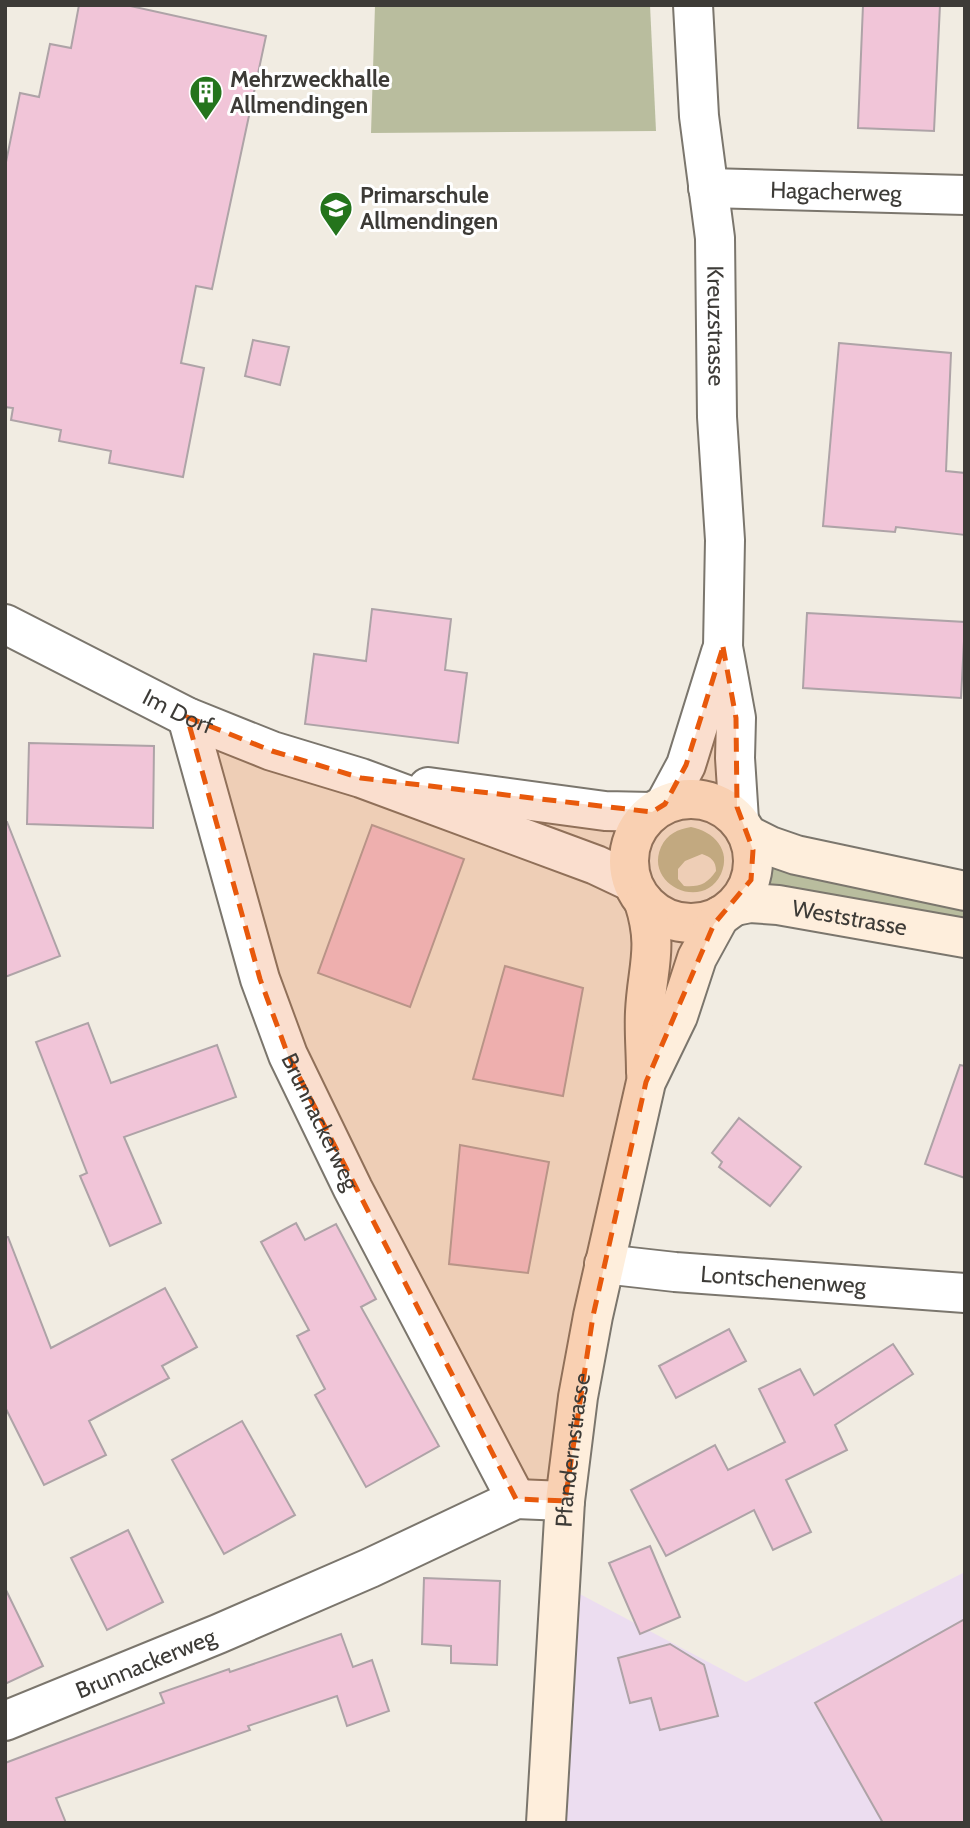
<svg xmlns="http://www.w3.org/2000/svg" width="970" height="1828" font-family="Cabin,sans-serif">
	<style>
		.industrial { fill: #ecddf0 }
		.green { fill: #b9bd9e; fill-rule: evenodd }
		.building { fill: #f1c5d8; stroke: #aea3a7; stroke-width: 2 }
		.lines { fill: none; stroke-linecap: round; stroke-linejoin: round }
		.minor-casing { stroke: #7b766d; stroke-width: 42 }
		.tertiary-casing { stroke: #7b766d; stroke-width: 42 }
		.secondary-casing { stroke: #7b766d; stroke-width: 42 }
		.minor { stroke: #fff; stroke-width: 38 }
		.tertiary { stroke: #fff; stroke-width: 38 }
		.secondary { stroke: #feeedc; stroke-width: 38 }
		.marked { fill: #e8590c; fill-opacity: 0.2; stroke: #e8590c; stroke-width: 5; stroke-dasharray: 14 9; stroke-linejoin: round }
		.labels { text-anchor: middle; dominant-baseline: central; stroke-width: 6; stroke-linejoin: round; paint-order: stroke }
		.poi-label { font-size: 23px; font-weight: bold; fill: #3d3b37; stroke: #fff; text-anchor: start }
		.street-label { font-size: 23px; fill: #3d3b37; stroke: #fff }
	</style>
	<rect width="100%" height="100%" fill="#f1ece2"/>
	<!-- industrial -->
	<polygon class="industrial" points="965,1572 965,1823 546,1823 559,1583 746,1682"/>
	<!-- green -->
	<g class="green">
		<polygon points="375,5 650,5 656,131 371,133"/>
		<path d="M691,827c22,4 41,23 30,47 -18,38 -77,11 -60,-27 6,-13 17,-18 30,-20zM702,854c9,3 14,7 14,17 -9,13 -16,16 -32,15l-6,-7v-10l7,-8z"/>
		<polygon points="774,867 965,906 965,922 771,885 768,882 771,869"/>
	</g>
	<!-- building -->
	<g class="building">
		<polygon points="79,5 126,5 266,36 212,289 196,286 181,363 204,368 183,477 109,463 111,451 59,441 61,430 11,420 13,408 5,407 5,167 20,93 39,97 50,44 71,48"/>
		<polygon points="863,5 940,5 934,131 858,128"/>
		<polygon points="253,340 289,347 280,385 245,376"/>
		<polygon points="839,343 951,353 946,471 965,473 965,535 896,527 895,532 823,526"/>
		<polygon points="372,609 451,619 445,670 467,673 458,743 305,724 314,654 366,661"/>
		<polygon points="807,613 965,622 961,698 803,688"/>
		<polygon points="29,743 154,746 153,828 27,824"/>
		<polygon points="5,822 7,822 60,956 5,977"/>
		<polygon points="372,825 464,859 410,1007 318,973"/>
		<polygon points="505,966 583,988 563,1096 473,1079"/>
		<polygon points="88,1023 111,1083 217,1045 236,1097 124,1137 161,1223 110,1246 80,1176 87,1173 36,1042"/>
		<polygon points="960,1065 965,1066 965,1178 925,1164"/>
		<polygon points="739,1118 801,1167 770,1206 719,1167 722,1162 712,1153"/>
		<polygon points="460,1145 549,1162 528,1273 449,1264"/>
		<polygon points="296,1223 305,1240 336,1224 376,1299 361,1307 439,1446 366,1487 315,1395 325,1389 297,1336 309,1330 261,1242"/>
		<polygon points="5,1237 8,1237 51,1348 165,1288 197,1347 162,1366 169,1378 89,1421 106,1455 44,1485 5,1407"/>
		<polygon points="729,1329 746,1361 676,1398 659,1366"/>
		<polygon points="893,1344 913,1374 835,1425 847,1450 786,1480 811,1532 773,1550 754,1510 666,1556 631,1490 715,1445 728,1470 785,1442 759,1389 800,1369 814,1395"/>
		<polygon points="242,1421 295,1515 224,1554 172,1460"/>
		<polygon points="128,1530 163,1602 107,1630 71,1558"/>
		<polygon points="650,1546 680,1617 640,1634 609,1563"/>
		<polygon points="424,1578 500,1581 497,1665 451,1663 451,1646 422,1644"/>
		<polygon points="5,1588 43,1666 5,1684"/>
		<polygon points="965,1619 965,1823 883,1823 815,1703"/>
		<polygon points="341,1634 353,1667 372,1660 389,1711 347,1726 337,1696 248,1726 250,1730 56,1798 66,1823 5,1823 5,1763 164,1703 160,1693 229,1669 230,1672"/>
		<polygon points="670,1644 704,1665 718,1716 660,1730 651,1698 630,1703 618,1658"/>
	</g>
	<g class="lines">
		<defs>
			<g id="minor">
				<path id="s1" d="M708,188l257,7"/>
				<path id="s2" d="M5,624l182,93 85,34 89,27 235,87 36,17"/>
				<path id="s3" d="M187,717l73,262 28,76 65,134 163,310"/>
				<polyline points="428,787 605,811 652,812"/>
				<path id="s4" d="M604,1264l71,8 290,21"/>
				<path id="s5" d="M5,1721l213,-87 152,-66 146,-69 49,2"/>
			</g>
			<g id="tertiary">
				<path id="s6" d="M693,5l6,111 16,122 2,179 8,123 -2,107 13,71 -1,40 4,62"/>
				<polyline points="665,804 686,765 721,652"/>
			</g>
			<g id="secondary">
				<circle cx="691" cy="861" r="62"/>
				<polyline points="748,835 770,846 796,855 965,891"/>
				<path d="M644,902c15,46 3,66 1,110 -1,20 1,41 1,61"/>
				<path id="s7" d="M735,906l15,-3 28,2 187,33"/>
				<path id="s8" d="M546,1823l19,-322 13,-104 15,-81 53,-234 32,-66 19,-58 23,-42"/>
			</g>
		</defs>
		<!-- minor casing -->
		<use href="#minor" class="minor-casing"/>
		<!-- tertiary casing -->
		<use href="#tertiary" class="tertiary-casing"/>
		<!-- secondary casing -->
		<use href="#secondary" class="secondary-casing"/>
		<!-- minor -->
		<use href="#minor" class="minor"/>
		<!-- tertiary -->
		<use href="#tertiary" class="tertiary"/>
		<!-- secondary -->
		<use href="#secondary" class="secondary"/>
	</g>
	<!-- marked area -->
	<path class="marked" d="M723,647l13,71 1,89 16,43 -2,30 -37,44 -68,158 -53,234 -28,185 -49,-2 -228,-444 -28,-76 -73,-262 85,34 89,27 291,34 13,-8 21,-39z"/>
	<!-- icons -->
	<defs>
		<symbol id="building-pin" viewBox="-11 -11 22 30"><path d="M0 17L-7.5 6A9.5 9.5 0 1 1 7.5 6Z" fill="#24741c" stroke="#fff"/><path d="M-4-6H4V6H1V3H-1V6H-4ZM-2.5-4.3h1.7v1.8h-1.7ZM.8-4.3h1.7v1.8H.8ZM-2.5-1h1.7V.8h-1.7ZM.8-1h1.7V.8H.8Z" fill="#fff"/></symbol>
		<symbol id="school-pin" viewBox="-11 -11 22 30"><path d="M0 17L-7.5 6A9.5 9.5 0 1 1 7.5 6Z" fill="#24741c" stroke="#fff"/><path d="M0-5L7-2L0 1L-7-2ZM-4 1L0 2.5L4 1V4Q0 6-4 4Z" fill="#fff"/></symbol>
	</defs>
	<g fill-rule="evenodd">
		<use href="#building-pin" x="187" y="73" width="38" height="52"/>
		<use href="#school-pin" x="317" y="189" width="38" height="52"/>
	</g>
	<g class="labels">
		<!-- poi labels -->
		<g class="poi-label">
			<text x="230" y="79">Mehrzweckhalle<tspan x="230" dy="26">Allmendingen</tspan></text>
			<text x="360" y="195">Primarschule<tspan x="360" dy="26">Allmendingen</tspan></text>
		</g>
		<!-- street labels -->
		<g class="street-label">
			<text stroke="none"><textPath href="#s1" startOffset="128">Hagacherweg</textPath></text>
			<text stroke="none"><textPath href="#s6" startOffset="322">Kreuzstrasse</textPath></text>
			<text stroke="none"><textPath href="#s2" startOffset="194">Im Dorf</textPath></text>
			<text stroke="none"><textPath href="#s7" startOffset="116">Weststrasse</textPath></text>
			<text stroke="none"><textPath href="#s3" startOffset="427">Brunnackerweg</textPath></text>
			<text stroke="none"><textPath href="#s4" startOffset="180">Lontschenenweg</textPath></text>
			<text stroke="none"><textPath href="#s8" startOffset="374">Pfandernstrasse</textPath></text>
			<text stroke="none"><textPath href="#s5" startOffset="152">Brunnackerweg</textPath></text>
		</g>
	</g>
	<!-- border -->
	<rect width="970" height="1828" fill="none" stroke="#3d3b37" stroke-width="14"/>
</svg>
